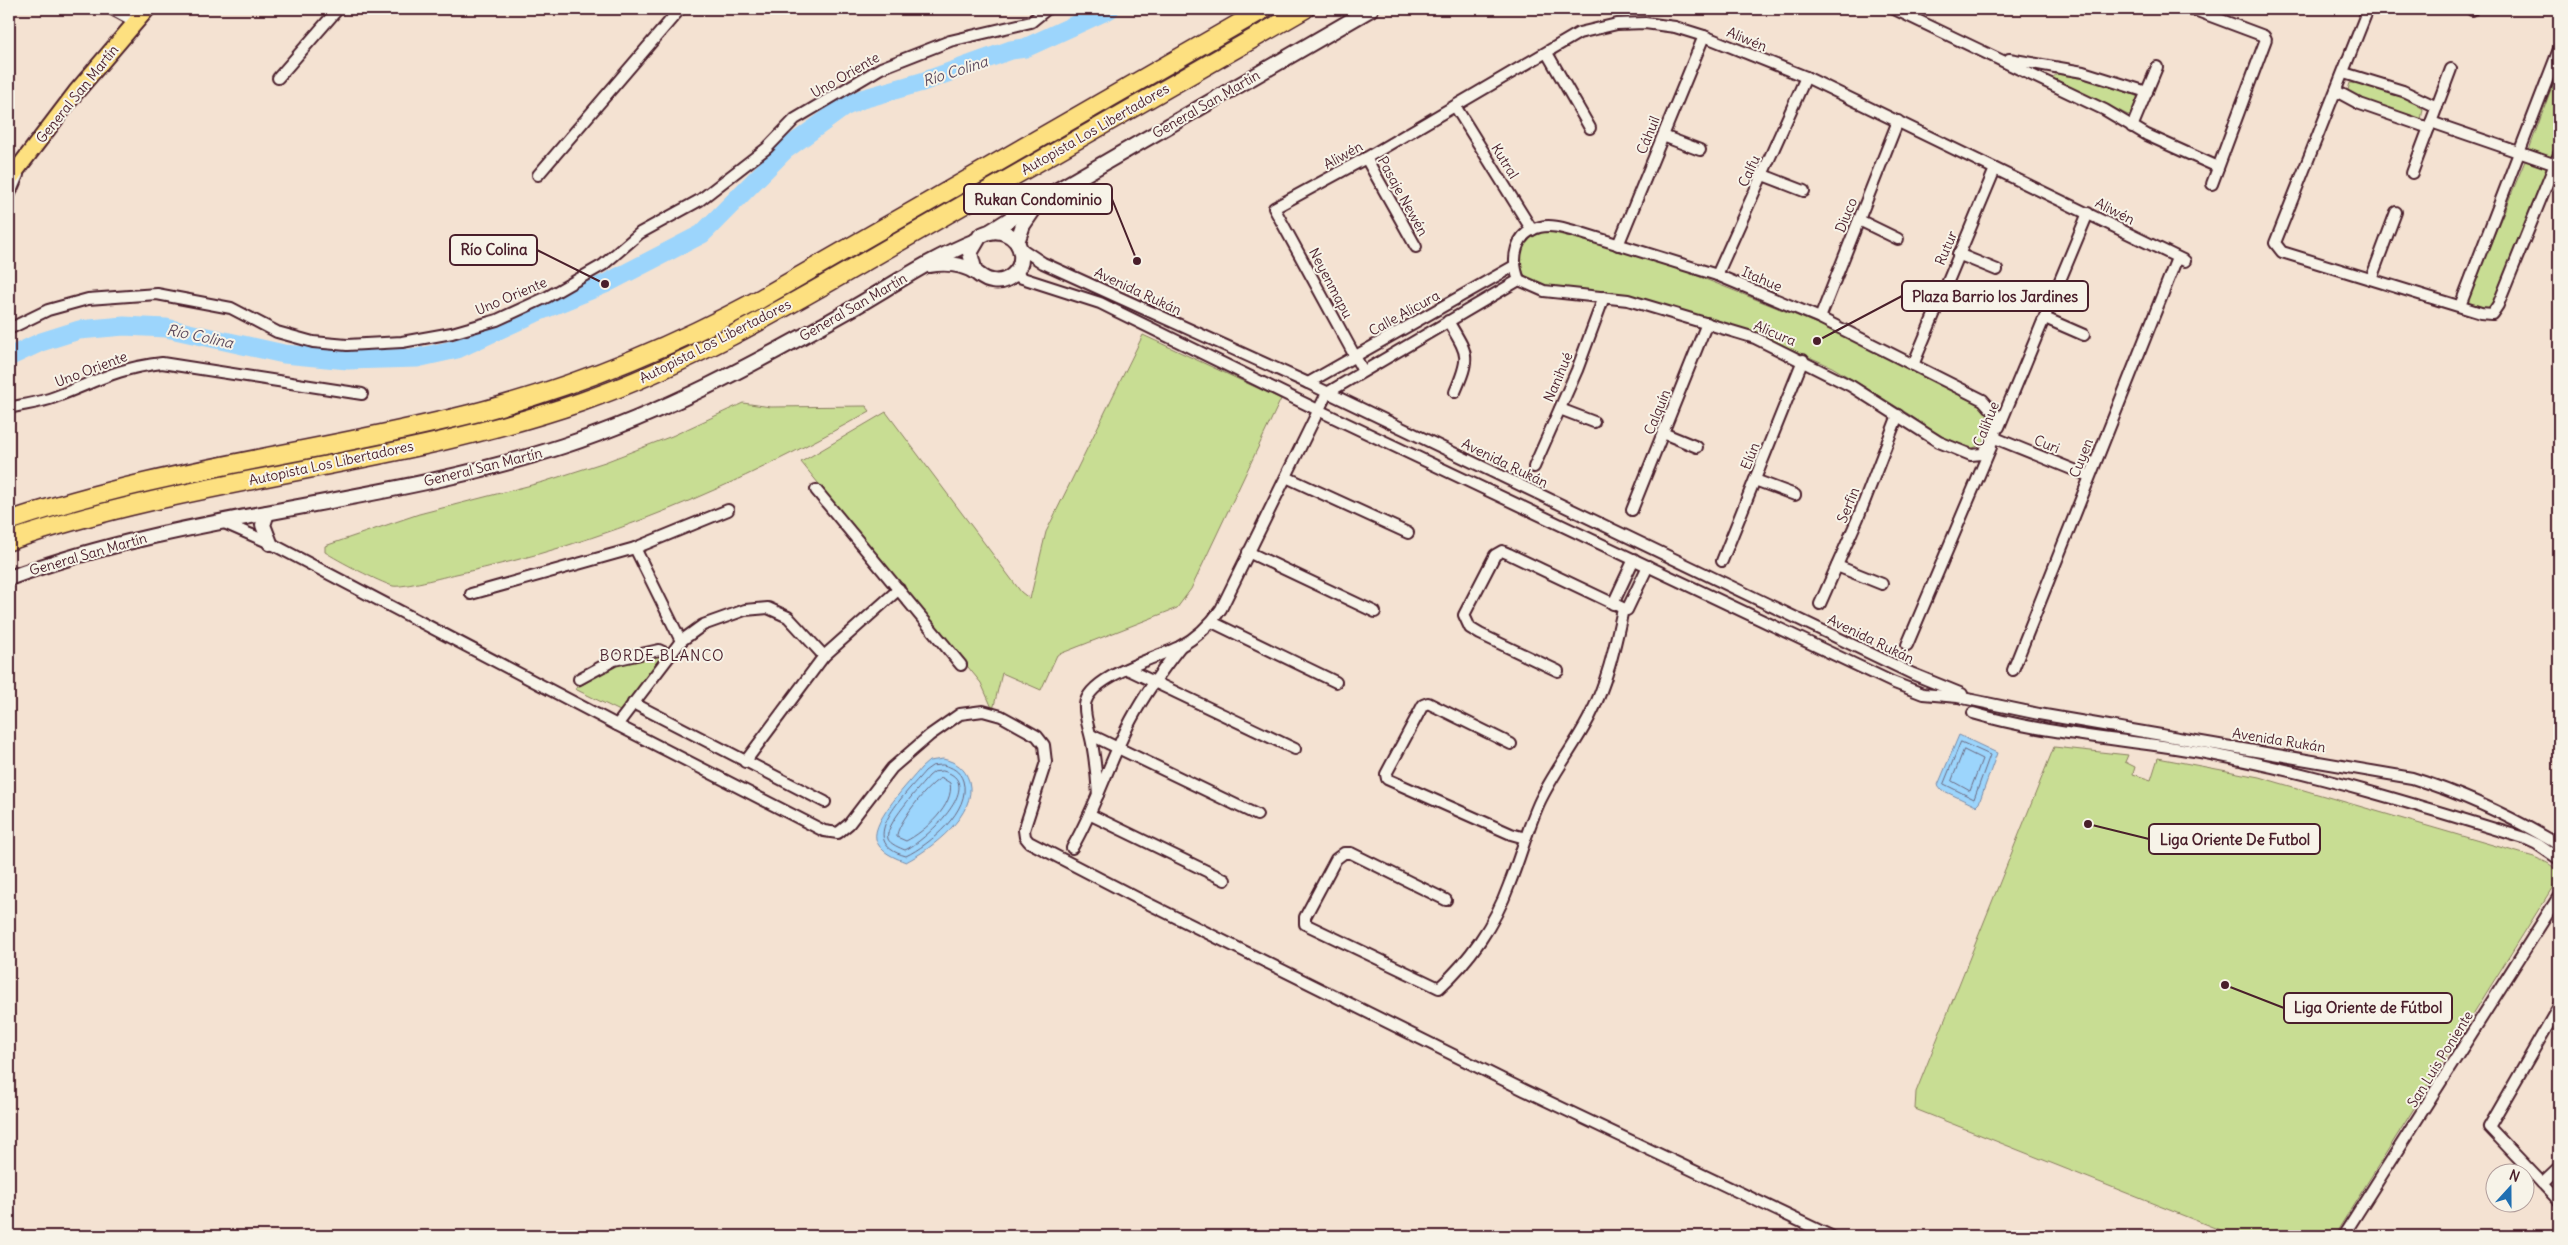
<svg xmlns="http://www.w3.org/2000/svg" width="2568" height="1245" font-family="Delius,sans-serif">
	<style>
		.green { fill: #c8dd93; stroke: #897e5f }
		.water { fill: #9cd5fc; stroke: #7b8ca8 }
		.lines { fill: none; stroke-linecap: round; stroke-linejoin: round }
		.shore { stroke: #6b687f; stroke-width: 1 }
		.river { stroke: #9cd5fc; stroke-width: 19 }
		.street-casing { stroke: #4a1f2b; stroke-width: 14 }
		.secondary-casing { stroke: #4a1f2b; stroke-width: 18 }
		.primary-casing { stroke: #4a1f2b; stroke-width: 19 }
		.highway-casing { stroke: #4a1f2b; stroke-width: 21 }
		.street { stroke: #f7f3e8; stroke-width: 10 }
		.secondary { stroke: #f7f3e8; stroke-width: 14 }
		.primary { stroke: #fde080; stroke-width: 15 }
		.highway { stroke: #fde080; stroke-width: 18 }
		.labels { text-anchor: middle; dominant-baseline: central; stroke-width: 4; stroke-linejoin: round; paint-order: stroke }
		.street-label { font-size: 14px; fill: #4a1f2b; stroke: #f7f3e8 }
		.water-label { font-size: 15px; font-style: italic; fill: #5e4c5f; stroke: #f7f3e8 }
		.neighbourhood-label { font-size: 15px; letter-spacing: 1px; fill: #4a1f2b; stroke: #f7f3e8 }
		.leader { fill: none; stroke: #4a1f2b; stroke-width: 2 }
		.callout-dot { fill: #4a1f2b; stroke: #f7f3e8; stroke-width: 2 }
		.callout { fill: #f7f3e8; stroke: #4a1f2b; stroke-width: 2 }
		.callout-label { font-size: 15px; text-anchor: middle; font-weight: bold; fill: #4a1f2b }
	</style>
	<rect width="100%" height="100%" fill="#f4e2d2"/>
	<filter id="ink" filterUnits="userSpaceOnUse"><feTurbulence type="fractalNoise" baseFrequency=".02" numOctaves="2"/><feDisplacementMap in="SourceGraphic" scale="10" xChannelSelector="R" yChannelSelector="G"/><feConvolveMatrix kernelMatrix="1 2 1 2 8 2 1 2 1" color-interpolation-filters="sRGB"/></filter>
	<g filter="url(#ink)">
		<!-- green -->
		<g class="green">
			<polygon points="2559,67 2559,148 2495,303 2488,311 2466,303 2525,161"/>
			<polygon points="2057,74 2095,81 2136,96 2139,99 2132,114 2128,115 2052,78"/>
			<path d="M2350,83c28,1 50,10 73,26l-2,11 -25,-8 -49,-19z"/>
			<polygon points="1543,230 1620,250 1690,273 1885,351 1983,400 1996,423 1988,442 1973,448 1943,439 1910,415 1832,367 1752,332 1628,296 1541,286 1532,281 1525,276 1519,262 1519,249 1530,235"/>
			<polygon points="1143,335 1281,399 1191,589 1177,608 1057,655 1041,690 1002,673 993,710 981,683 801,462 886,412 1021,592 1030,599 1046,532"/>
			<path d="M743,403l28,4 95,-1 4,5c-131,74 -266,133 -414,163 -12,3 -54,14 -63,12 -14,-4 -56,-26 -68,-34v-6l94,-32 124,-32 62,-20 67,-26z"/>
			<polygon points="658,655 663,658 620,711 575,689 616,665"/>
			<path d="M2054,747l74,8 -3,7 10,5 -2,7 18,6 7,-22 101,19 275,80c11,5 21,7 25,20l-225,359h-99l-320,-127 1,-17z"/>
		</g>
		<!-- water -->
		<g class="water">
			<polygon points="1959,735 1997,753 1979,803 1976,806 1942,790 1938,785"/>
			<path d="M943,759c13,3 22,9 26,22 9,33 -38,68 -63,81 -11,-4 -27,-10 -30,-23 -4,-19 34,-57 45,-71l8,-7z"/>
		</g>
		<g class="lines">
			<!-- shore -->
			<g class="shore">
				<polygon points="1961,742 1990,755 1974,799 1944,784"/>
				<polygon points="1964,750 1982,759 1970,791 1952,781"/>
				<path d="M943,765c9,2 17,6 20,16 9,29 -34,64 -57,75 -53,-14 0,-62 19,-85l7,-5z"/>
				<path d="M943,771c46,11 -19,71 -38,79 -5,-2 -15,-6 -17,-11 -5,-13 33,-53 41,-63l5,-4z"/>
				<path d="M942,778l8,5c5,22 -26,49 -44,58l-9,-4c-2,-11 34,-57 45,-59z"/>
			</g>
			<!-- river -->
			<polyline class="river" points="9,357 41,342 79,330 124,326 166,328 284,354 348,360 417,358 457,349 535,313 605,284 702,234 785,150 844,107 862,99 922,82 1011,50 1025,48 1110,9"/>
			<defs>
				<g id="street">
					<polyline points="112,9 136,22"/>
					<polyline points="1894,9 2105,110 2147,135 2218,167"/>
					<polyline points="2192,9 2264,36 2266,39 2212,184"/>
					<polyline points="2368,9 2275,243 2282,252 2481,313 2492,314 2498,305 2559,154"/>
					<polyline points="2472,10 2472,9"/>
					<polyline points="1547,53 1590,128"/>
					<polyline points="2009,59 2083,72 2147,92"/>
					<polyline points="2344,73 2403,91 2437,107"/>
					<polyline points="278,78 338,9"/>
					<polyline points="2336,91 2360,104 2429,128"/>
					<polyline points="1455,106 1532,230"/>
					<polyline points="2431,122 2559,166"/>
					<polyline points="2132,127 2157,67"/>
					<polyline points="1663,136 1700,150"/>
					<polyline points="1366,158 1416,247"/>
					<polyline points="2412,173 2451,69"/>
					<polyline points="538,175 680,9"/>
					<polyline points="1763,175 1804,191"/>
					<polyline points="9,196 18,175"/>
					<polyline points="1859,220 1898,239"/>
					<polyline points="1618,245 1704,36"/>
					<polyline points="1019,247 1043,263 1308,383 1913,674 1962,694"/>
					<polyline points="1958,254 1997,270"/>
					<path d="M1013,275l87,28 16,8 202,99 574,272 31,12 35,3 81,17 373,64c52,16 100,39 147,67"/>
					<polyline points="1717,275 1806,77"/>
					<polyline points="2371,279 2396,212"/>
					<path d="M1519,280c-8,-20 -5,-47 21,-53 13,-3 26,2 38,5l139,43 103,43 163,82 14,16 -2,22"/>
					<polyline points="1519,280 1544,291 1628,300 1755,338 1851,386 1939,442 1971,455 1982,454 1995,438"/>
					<polyline points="2460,306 2559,49"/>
					<polyline points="1820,318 1898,121"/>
					<polyline points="2045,318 2084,335"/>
					<path d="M1448,321c20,34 23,34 7,71"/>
					<polyline points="9,329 48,310 88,299 157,294 231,308 277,332 313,342 347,345 402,342 452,333 497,320 547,297 603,265 640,233 700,200 767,148 795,119 881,68 950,41 1031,22 1047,9"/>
					<polyline points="1913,365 1995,169"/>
					<polyline points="1363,371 1274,208 1366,158 1579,33 1617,24 1645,23 1675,27 1704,36 1806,77 2185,261"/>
					<polyline points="1308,383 1514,266"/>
					<path d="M9,408c15,-4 31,-5 46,-11 40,-15 62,-29 107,-34l200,31"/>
					<polyline points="1560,409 1594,422"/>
					<polyline points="1999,427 2088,213"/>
					<polyline points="1663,433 1697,447"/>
					<polyline points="1995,438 2089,476"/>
					<polyline points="1534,467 1577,370 1604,297"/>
					<polyline points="1286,477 1408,533"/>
					<polyline points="1755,480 1795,495"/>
					<polyline points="816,490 961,665"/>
					<polyline points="1632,510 1707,323"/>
					<polyline points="222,522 270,543 617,725 824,831 838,833 849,824 892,768 930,735 960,714 983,711 1001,716 1037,736 1044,745 1046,762 1024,830 1025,837 1029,842 1139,899 1524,1090 1831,1236"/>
					<polyline points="635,548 681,641"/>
					<polyline points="1248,552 1375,612"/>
					<polyline points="1722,561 1803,360"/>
					<polyline points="1837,566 1882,584"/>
					<polyline points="471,594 635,548 728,510"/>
					<polyline points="1613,604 1634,559"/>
					<polyline points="1820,604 1858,518 1898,415"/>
					<polyline points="1212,622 1336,682"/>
					<polyline points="1907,645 1991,447"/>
					<polyline points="1127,669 1295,749"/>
					<polyline points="2013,670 2177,258"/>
					<polyline points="1558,671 1480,634 1470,628 1464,615 1495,555 1502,551 1509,554 1627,610 1648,566"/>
					<polyline points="579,679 614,660 659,650 670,655"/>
					<polyline points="633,703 825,802"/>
					<path d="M1973,713c77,23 159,26 238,41 106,20 210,52 313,84l13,6 22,15"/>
					<polyline points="617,725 681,641 703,625 745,610 768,608 788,617 824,656"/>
					<polyline points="1091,735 1257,815"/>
					<polyline points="1511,744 1428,703 1423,705 1386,774 1387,779 1511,834 1525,838"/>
					<polyline points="745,762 824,656 899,589"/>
					<path d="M1098,795c-1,-17 -3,-35 -6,-52 -2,-12 -8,-26 -7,-38 3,-28 71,-47 94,-58 17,-9 31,-22 42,-38l106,-216 192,-113"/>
					<polyline points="1091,815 1225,880"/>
					<path d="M1072,848c24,-41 37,-86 59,-128 14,-26 31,-50 49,-73"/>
					<path d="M1446,900l-95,-47h-7l-8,6 -31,58v7l134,64c30,-27 56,-64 70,-103 11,-27 18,-55 30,-82 14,-30 35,-56 50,-85 18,-34 26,-72 34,-109"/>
					<polyline points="2559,1006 2489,1127 2559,1201"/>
					<polyline points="2542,1183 2559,1167"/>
					<polyline points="2343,1236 2559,896"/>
				</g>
				<g id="secondary">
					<polyline points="991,231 1042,199 1371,9"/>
					<polyline points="1017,242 1023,225 1036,206"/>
					<path d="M930,265c15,-3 32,-1 45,7 6,4 9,8 17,9 16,3 31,-11 29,-27 -3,-21 -25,-28 -41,-18l-10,17 5,19"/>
					<polyline points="267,513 263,525 270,543"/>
					<path d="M9,578c179,-66 373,-73 554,-132 101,-33 193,-83 285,-135 42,-24 82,-52 127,-70"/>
				</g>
				<polyline id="primary" points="9,180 76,92 147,9"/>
				<g id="highway">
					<path d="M9,521c154,-53 316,-69 473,-110 97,-26 189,-64 278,-112l504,-290"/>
					<path d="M9,541c186,-64 386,-75 572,-139 115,-40 219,-103 323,-163 134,-77 267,-153 401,-230"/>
				</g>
			</defs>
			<!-- street casing -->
			<use href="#street" class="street-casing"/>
			<!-- secondary casing -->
			<use href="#secondary" class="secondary-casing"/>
			<!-- primary casing -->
			<use href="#primary" class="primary-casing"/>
			<!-- highway casing -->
			<use href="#highway" class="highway-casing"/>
			<!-- street -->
			<use href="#street" class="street"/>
			<!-- secondary -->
			<use href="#secondary" class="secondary"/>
			<!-- primary -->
			<use href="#primary" class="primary"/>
			<!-- highway -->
			<use href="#highway" class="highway"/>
		</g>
	</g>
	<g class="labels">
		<!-- street labels -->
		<g class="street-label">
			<text transform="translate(1747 39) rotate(22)">Aliwén</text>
			<text transform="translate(845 75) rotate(-30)">Uno Oriente</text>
			<text transform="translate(77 94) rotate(-51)">General San Martín</text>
			<text transform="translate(1206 104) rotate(-30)">General San Martín</text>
			<text transform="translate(1095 129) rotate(-30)">Autopista Los Libertadores</text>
			<text transform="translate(1648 135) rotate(-68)">Cáhuil</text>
			<text transform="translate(1343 155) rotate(-29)">Aliwén</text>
			<text transform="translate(1505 161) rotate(58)">Kutral</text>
			<text transform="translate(1749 171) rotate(-66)">Calfu</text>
			<text transform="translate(1403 196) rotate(61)">Pasaje Newén</text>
			<text transform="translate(2115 211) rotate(27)">Aliwén</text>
			<text transform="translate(1846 215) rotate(-68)">Diuco</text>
			<text transform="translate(1946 248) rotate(-67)">Rutur</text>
			<text transform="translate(1762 279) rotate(23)">Itahue</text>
			<text transform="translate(1331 283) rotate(62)">Neyenmapu</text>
			<text transform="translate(1138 291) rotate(25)">Avenida Rukán</text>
			<text transform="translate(511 296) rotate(-23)">Uno Oriente</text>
			<text transform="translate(853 307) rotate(-30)">General San Martín</text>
			<text transform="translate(1404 313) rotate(-29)">Calle Alicura</text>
			<text transform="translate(1775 333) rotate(23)">Alicura</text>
			<text transform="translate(715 341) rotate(-27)">Autopista Los Libertadores</text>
			<text transform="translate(91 369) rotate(-21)">Uno Oriente</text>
			<text transform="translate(1558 377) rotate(-67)">Nanihué</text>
			<text transform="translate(1657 412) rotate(-68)">Calquín</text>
			<text transform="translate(1986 424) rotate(-68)">Calihue</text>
			<text transform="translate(2047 444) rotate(22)">Curi</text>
			<text transform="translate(1750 456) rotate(-68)">Elún</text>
			<text transform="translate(2081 458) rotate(-68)">Cuyen</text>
			<text transform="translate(331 463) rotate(-12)">Autopista Los Libertadores</text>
			<text transform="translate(1505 463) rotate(26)">Avenida Rukán</text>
			<text transform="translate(483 467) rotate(-14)">General San Martín</text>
			<text transform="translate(1848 505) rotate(-68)">Serfin</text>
			<text transform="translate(88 554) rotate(-16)">General San Martín</text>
			<text transform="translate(1871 639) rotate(26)">Avenida Rukán</text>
			<text transform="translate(2279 740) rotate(9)">Avenida Rukán</text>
			<text transform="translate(2440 1059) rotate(-58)">San Luis Poniente</text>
		</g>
		<!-- water labels -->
		<g class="water-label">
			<text transform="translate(955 71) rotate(-18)">Río Colina</text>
			<text transform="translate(200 336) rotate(12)">Río Colina</text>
		</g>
		<!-- neighbourhood labels -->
		<g class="neighbourhood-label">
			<text x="662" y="655">BORDE BLANCO</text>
		</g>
	</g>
	<!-- callouts -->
	<path class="leader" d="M1137 261L1112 199M605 284L537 250M1817 341L1902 296M2088 824L2149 839M2225 985L2284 1008"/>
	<g class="callout-dot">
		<circle cx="1137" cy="261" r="5"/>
		<circle cx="605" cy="284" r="5"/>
		<circle cx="1817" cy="341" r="5"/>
		<circle cx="2088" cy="824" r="5"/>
		<circle cx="2225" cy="985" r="5"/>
	</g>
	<g class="callout">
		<rect x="964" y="184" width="148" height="30" rx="5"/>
		<rect x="450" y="235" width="87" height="30" rx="5"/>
		<rect x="1902" y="281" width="186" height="30" rx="5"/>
		<rect x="2149" y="824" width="171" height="30" rx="5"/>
		<rect x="2284" y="993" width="168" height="30" rx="5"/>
	</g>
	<g class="callout-label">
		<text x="1038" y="205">Rukan Condominio</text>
		<text x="494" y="255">Río Colina</text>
		<text x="1995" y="302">Plaza Barrio los Jardines</text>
		<text x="2235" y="845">Liga Oriente De Futbol</text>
		<text x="2368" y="1013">Liga Oriente de Fútbol</text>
	</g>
	<!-- margin -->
	<rect width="2568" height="1245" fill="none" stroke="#f7f3e8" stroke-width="30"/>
	<rect x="15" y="15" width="2538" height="1215" fill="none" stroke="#4a1f2b" stroke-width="2" filter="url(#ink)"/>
	<!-- north arrow -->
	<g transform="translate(2510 1188) rotate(21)"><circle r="24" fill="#f7f3e8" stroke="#b29e9c"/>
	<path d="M0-4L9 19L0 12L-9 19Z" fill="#1f6fb2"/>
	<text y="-8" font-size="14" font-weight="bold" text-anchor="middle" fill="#4a1f2b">N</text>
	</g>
</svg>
